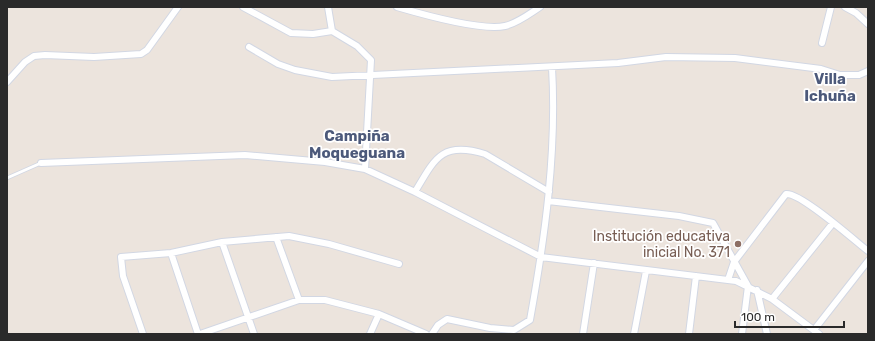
<svg xmlns="http://www.w3.org/2000/svg" width="875" height="341" font-family="Rubik,sans-serif">
  <style>
    .lines { fill: none; stroke-linecap: round; stroke-linejoin: round }
    .lane-casing { stroke: #d2d7e3; stroke-width: 4.5 }
    .street-casing { stroke: #d2d7e3; stroke-width: 8 }
    .lane { stroke: #fff; stroke-width: 3 }
    .street { stroke: #fff; stroke-width: 6 }
    .education-dot { fill: #8d6e63; stroke: #fff; stroke-width: 1.5 }
    .labels { text-anchor: middle; stroke-width: 3.5; stroke-linejoin: round; paint-order: stroke }
    .education-label { font-size: 14px; fill: #785e54; stroke: #fff; text-anchor: end }
    .neighbourhood-label { font-size: 15px; font-weight: bold; fill: #4c597a; stroke: #fff }
  </style>
  <rect width="100%" height="100%" fill="#ece4dd"/>
  <g class="lines">
    <defs>
      <path id="lane" d="M7 178 41 163"/>
      <path id="street" d="M243 7 291 33 313 34 332 31 357 46 371 60 365 169
        M328 7 332 31
        M397 7C421 14 482 31 505 26 518 23 529 14 540 7
        M845 7 856 13 868 24
        M822 43 831 7
        M249 47 278 64 295 70 332 77 618 63 666 57 735 58 821 69 840 75H859L868 71
        M7 82 25 62 34 56 45 55 94 57 141 54 147 50 178 7
        M41 163 245 155 325 162 365 169 415 192 541 257 736 281 772 299 819 334
        M415 192C435 158 442 141 485 154L549 192
        M548 201 679 216 713 223 748 286 742 334
        M276 237 299 300
        M222 242 254 334
        M171 253 198 334
        M728 280 734 262 786 194C800 192 854 240 868 251
        M757 290 767 334
        M772 299 833 223
        M814 330 868 261
        M143 334 123 276 121 257 171 253 222 242 289 236 329 244 399 264
        M200 334 299 300H325L379 314 426 334
        M370 334 379 314
        M432 334 438 325 447 319 490 328 514 330 530 320C545 237 557 152 552 67
        M583 334 594 263
        M634 334 646 271
        M689 334 696 276"/>
    </defs>
    <use href="#lane" class="lane-casing"/>
    <use href="#street" class="street-casing"/>
    <use href="#lane" class="lane"/>
    <use href="#street" class="street"/>
  </g>
  <circle class="education-dot" cx="738" cy="244" r="4"/>
  <g class="labels">
    <g class="education-label">
      <text x="730" y="241">Institución educativa<tspan x="730" dy="16">inicial No. 371</tspan></text>
    </g>
    <g class="neighbourhood-label">
      <text x="830" y="84">Villa<tspan x="830" dy="17">Ichuña</tspan></text>
      <text x="357" y="141">Campiña<tspan x="357" dy="17">Moqueguana</tspan></text>
    </g>
  </g>
  <rect width="875" height="341" fill="none" stroke="#2a2a2a" stroke-width="16"/>
  <path d="M735 321v6h109v-6" fill="none" stroke="#2a2a2a" stroke-width="2"/>
  <text x="741" y="321" font-size="12" fill="#2a2a2a" stroke="#ffffff" stroke-width="3" paint-order="stroke">100 m</text>
</svg>
